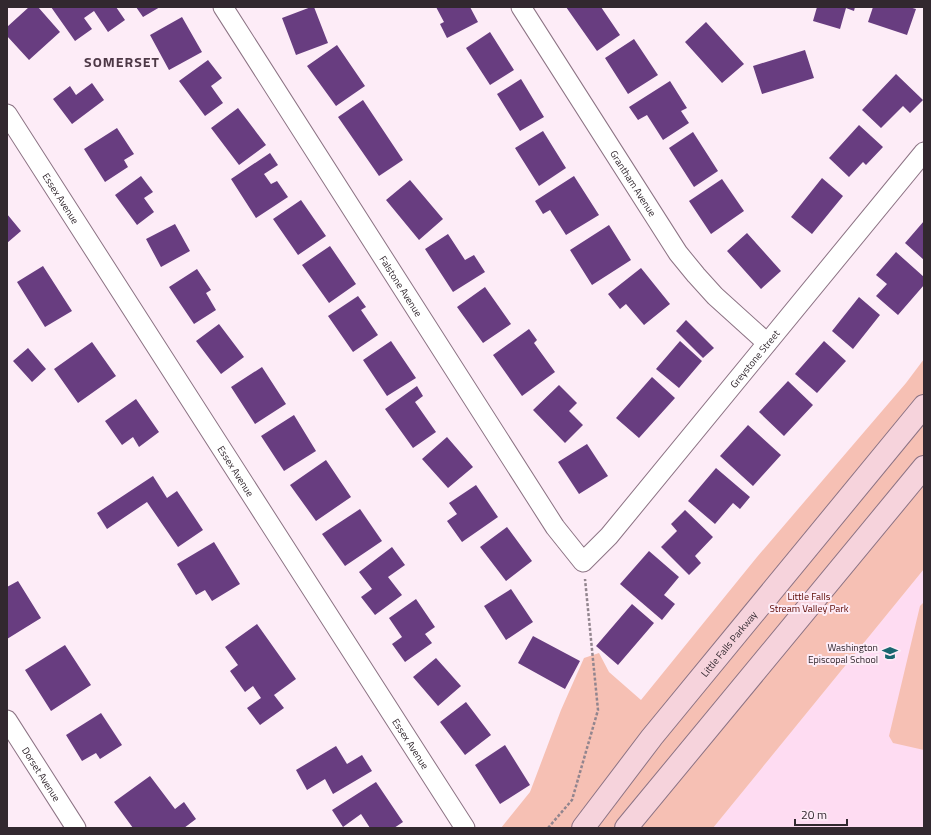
<svg xmlns="http://www.w3.org/2000/svg" width="931" height="835" font-family="'Titillium Web',sans-serif">
  <style>
    .built { fill: #fedcf2 }
    .green { fill: #f6c0b4 }
    .building { fill: #683d80 }
    .lines { fill: none; stroke-linecap: round; stroke-linejoin: round }
    .minor-casing { stroke: #8c7384; stroke-width: 21 }
    .secondary-casing { stroke: #8c7384; stroke-width: 24 }
    .path { stroke: #92858e; stroke-width: 2.5; stroke-dasharray: 3 2; stroke-linecap: butt }
    .minor { stroke: #fff; stroke-width: 19 }
    .secondary { stroke: #f6d3dc; stroke-width: 22 }
    .labels { text-anchor: middle; stroke-width: 4; stroke-linejoin: round; paint-order: stroke }
    .street-label { font-size: 10px; fill: #32282f; stroke: #fdecf7 }
    .park-label { font-size: 10px; fill: #5b0700; stroke: #fdecf7 }
    .poi-label { font-size: 10px; fill: #32282f; stroke: #fdecf7; text-anchor: end }
    .district-label { font-size: 14px; font-weight: bold; letter-spacing: 1px; fill: #4d3846; stroke: #fdecf7 }
  </style>
  <rect width="100%" height="100%" fill="#fdecf7"/>
  <path class="built" d="M924 569V828H713L787 737Z"/>
  <path class="green" d="M924 359V569L713 828H501L530 792 561 710 584 658 599 653 609 672 641 700 757 557 906 383Z
    M924 602V750L893 743 889 736 920 606Z"/>
  <path class="building" d="M29 7H38L60 32 29 60 7 36V27Z
    M51 7H116L125 20 108 32 94 11 84 18 92 29 75 41Z
    M136 7H160L143 17Z
    M311 7H314L328 43 296 55 282 18Z
    M436 7H470L478 22 447 38 440 24 444 22Z
    M566 7H601L620 35 597 51Z
    M817 7H855L854 11 846 8 840 29 813 21Z
    M873 7H909L916 9 907 35 868 22Z
    M182 17 202 52 169 70 150 35Z
    M706 22 744 64 722 83 685 42Z
    M490 32 514 70 490 85 466 48Z
    M634 39 658 75 628 94 605 58Z
    M337 45 365 86 336 106 307 66Z
    M805 50 814 78 762 94 753 66Z
    M208 60 222 78 211 86 223 103 205 116 179 81Z
    M896 74 923 100 910 113 903 106 881 128 862 110Z
    M521 79 544 117 520 131 497 94Z
    M670 81 687 108 681 111 689 123 663 140 647 115 638 120 629 107Z
    M92 83 104 100 72 124 53 99 70 86 76 95Z
    M363 100 403 160 379 176 338 117Z
    M238 108 266 145 239 165 211 128Z
    M859 125 883 147 866 165 863 162 849 177 829 158Z
    M117 128 134 154 124 160 128 167 105 182 84 149Z
    M543 131 566 168 539 186 515 148Z
    M693 132 718 171 694 187 669 148Z
    M270 153 278 165 264 174 271 184 277 181 288 197 256 218 231 179Z
    M141 176 153 192 144 198 154 212 137 225 115 195Z
    M574 176 599 215 566 235 550 210 543 214 535 201Z
    M822 178 843 196 812 234 791 217Z
    M722 179 744 211 711 234 689 201Z
    M410 180 443 219 419 240 386 200Z
    M301 200 326 236 298 255 273 219Z
    M7 214 21 231 7 243Z
    M924 221V260L905 243Z
    M175 224 190 251 161 267 146 239Z
    M609 225 631 260 592 285 570 250Z
    M747 233 781 271 761 289 727 251Z
    M448 234 465 260 474 255 485 272 453 292 425 249Z
    M330 246 356 284 329 303 302 265Z
    M896 252 924 277V285L898 315 876 296 887 284 876 275Z
    M43 266 72 311 45 327 17 282Z
    M641 268 670 304 644 325 626 304 620 309 608 294Z
    M197 269 211 290 206 293 216 310 194 324 169 287Z
    M485 287 511 324 483 343 457 307Z
    M358 296 366 307 361 310 378 335 353 352 328 316Z
    M859 297 880 315 853 349 832 331Z
    M686 320 714 348 703 358 676 331Z
    M219 324 244 357 221 374 196 341Z
    M529 329 537 340 534 343 555 372 522 396 493 355Z
    M391 341 416 378 387 396 363 360Z
    M680 341 702 361 679 388 656 369Z
    M824 341 846 361 817 393 795 374Z
    M92 342 116 376 78 403 54 369Z
    M28 348 46 369 32 382 13 361Z
    M262 367 286 404 255 424 231 387Z
    M652 377 675 398 639 438 616 418Z
    M788 381 813 405 784 436 759 412Z
    M559 385 577 403 569 411 583 425 565 443 533 410Z
    M417 386 423 396 415 402 436 432 413 448 385 409Z
    M136 399 159 432 139 447 133 437 122 445 105 421Z
    M294 415 316 451 284 471 261 436Z
    M748 425 781 455 753 486 720 456Z
    M447 437 473 467 448 488 422 459Z
    M587 444 608 476 579 494 558 462Z
    M326 460 351 497 316 521 290 485Z
    M716 468 750 497 740 509 733 503 715 524 688 501Z
    M153 476 167 498 177 491 203 530 178 547 147 502 107 529 97 513Z
    M476 485 498 517 462 542 447 521 457 514 449 503Z
    M360 509 382 541 345 566 322 534Z
    M685 510 713 537 695 556 701 563 689 575 661 547 677 531 671 524Z
    M507 527 532 561 506 581 480 547Z
    M214 542 240 584 212 601 205 590 196 595 177 564Z
    M392 547 405 565 388 577 402 595 375 615 361 597 372 589 359 572Z
    M649 551 679 577 664 595 675 604 662 620 620 584Z
    M18 581 41 618 7 639V587Z
    M511 589 533 622 506 640 484 606Z
    M416 599 435 627 425 634 432 643 405 662 392 644 402 637 389 618Z
    M632 604 654 623 618 665 596 646Z
    M257 624 296 679 274 695 284 708 260 725 247 708 261 698 253 686 245 692 230 671 238 665 225 647Z
    M533 636 580 661 565 689 518 663Z
    M65 645 91 685 51 711 25 670Z
    M436 658 461 686 438 706 413 677Z
    M466 702 491 735 465 755 440 722Z
    M101 713 122 745 100 759 96 753 82 761 66 735Z
    M505 745 530 785 500 804 475 765Z
    M336 746 347 764 362 755 372 771 333 794 325 779 307 790 296 770Z
    M150 776 175 809 184 802 196 819 184 828H133L114 802Z
    M376 782 403 822 394 828H370L361 814 343 827 332 810Z"/>
  <g class="lines">
    <defs>
      <g id="minor">
        <path id="s1" d="M223 7 555 527 583 562 609 536 924 152"/>
        <path id="s2" d="M521 7 678 253 696 275 715 296 767 343"/>
        <path id="s3" d="M7 114 465 828"/>
        <path id="s4" d="M7 720 76 828"/>
      </g>
      <g id="secondary">
        <path id="s5" d="M583 828 652 737 924 406"/>
        <path d="M626 828 924 467"/>
      </g>
    </defs>
    <use href="#minor" class="minor-casing"/>
    <use href="#secondary" class="secondary-casing"/>
    <path class="path" d="M548 828 572 800 598 710 585 579"/>
    <use href="#minor" class="minor"/>
    <use href="#secondary" class="secondary"/>
  </g>
  <defs>
    <symbol id="school-bare" viewBox="-9 -9 18 18"><path d="M0-5L7-2L0 1L-7-2ZM-4 1L0 2.5L4 1V4Q0 6-4 4Z" fill="#19666f" stroke="#fdecf7" stroke-width="2.5" paint-order="stroke"/></symbol>
  </defs>
  <g fill-rule="evenodd">
    <use href="#school-bare" x="879" y="642" width="22" height="22"/>
  </g>
  <g class="labels">
    <g class="street-label">
      <text dy="4" stroke="none"><textPath href="#s2" startOffset="209">Grantham Avenue</textPath></text>
      <text dy="4" stroke="none"><textPath href="#s3" startOffset="100">Essex Avenue</textPath></text>
      <text dy="4" stroke="none"><textPath href="#s1" startOffset="331">Falstone Avenue</textPath></text>
      <text dy="4" stroke="none"><textPath href="#s1" startOffset="928">Greystone Street</textPath></text>
      <text dy="4" stroke="none"><textPath href="#s3" startOffset="424">Essex Avenue</textPath></text>
      <text dy="4" stroke="none"><textPath href="#s5" startOffset="235">Little Falls Parkway</textPath></text>
      <text dy="4" stroke="none"><textPath href="#s3" startOffset="748">Essex Avenue</textPath></text>
      <text dy="4" stroke="none"><textPath href="#s4" startOffset="64">Dorset Avenue</textPath></text>
    </g>
    <g class="park-label">
      <text x="809" y="600">Little Falls<tspan x="809" dy="12">Stream Valley Park</tspan></text>
    </g>
    <g class="poi-label">
      <text x="878" y="651">Washington<tspan x="878" dy="12">Episcopal School</tspan></text>
    </g>
    <g class="district-label">
      <text x="122" y="67">SOMERSET</text>
    </g>
  </g>
  <rect width="931" height="835" fill="none" stroke="#32282f" stroke-width="16"/>
  <path d="M795 819v6h52v-6" fill="none" stroke="#32282f" stroke-width="2"/>
  <text x="801" y="819" font-size="12" fill="#32282f" stroke="#fdecf7" stroke-width="3" paint-order="stroke">20 m</text>
</svg>
